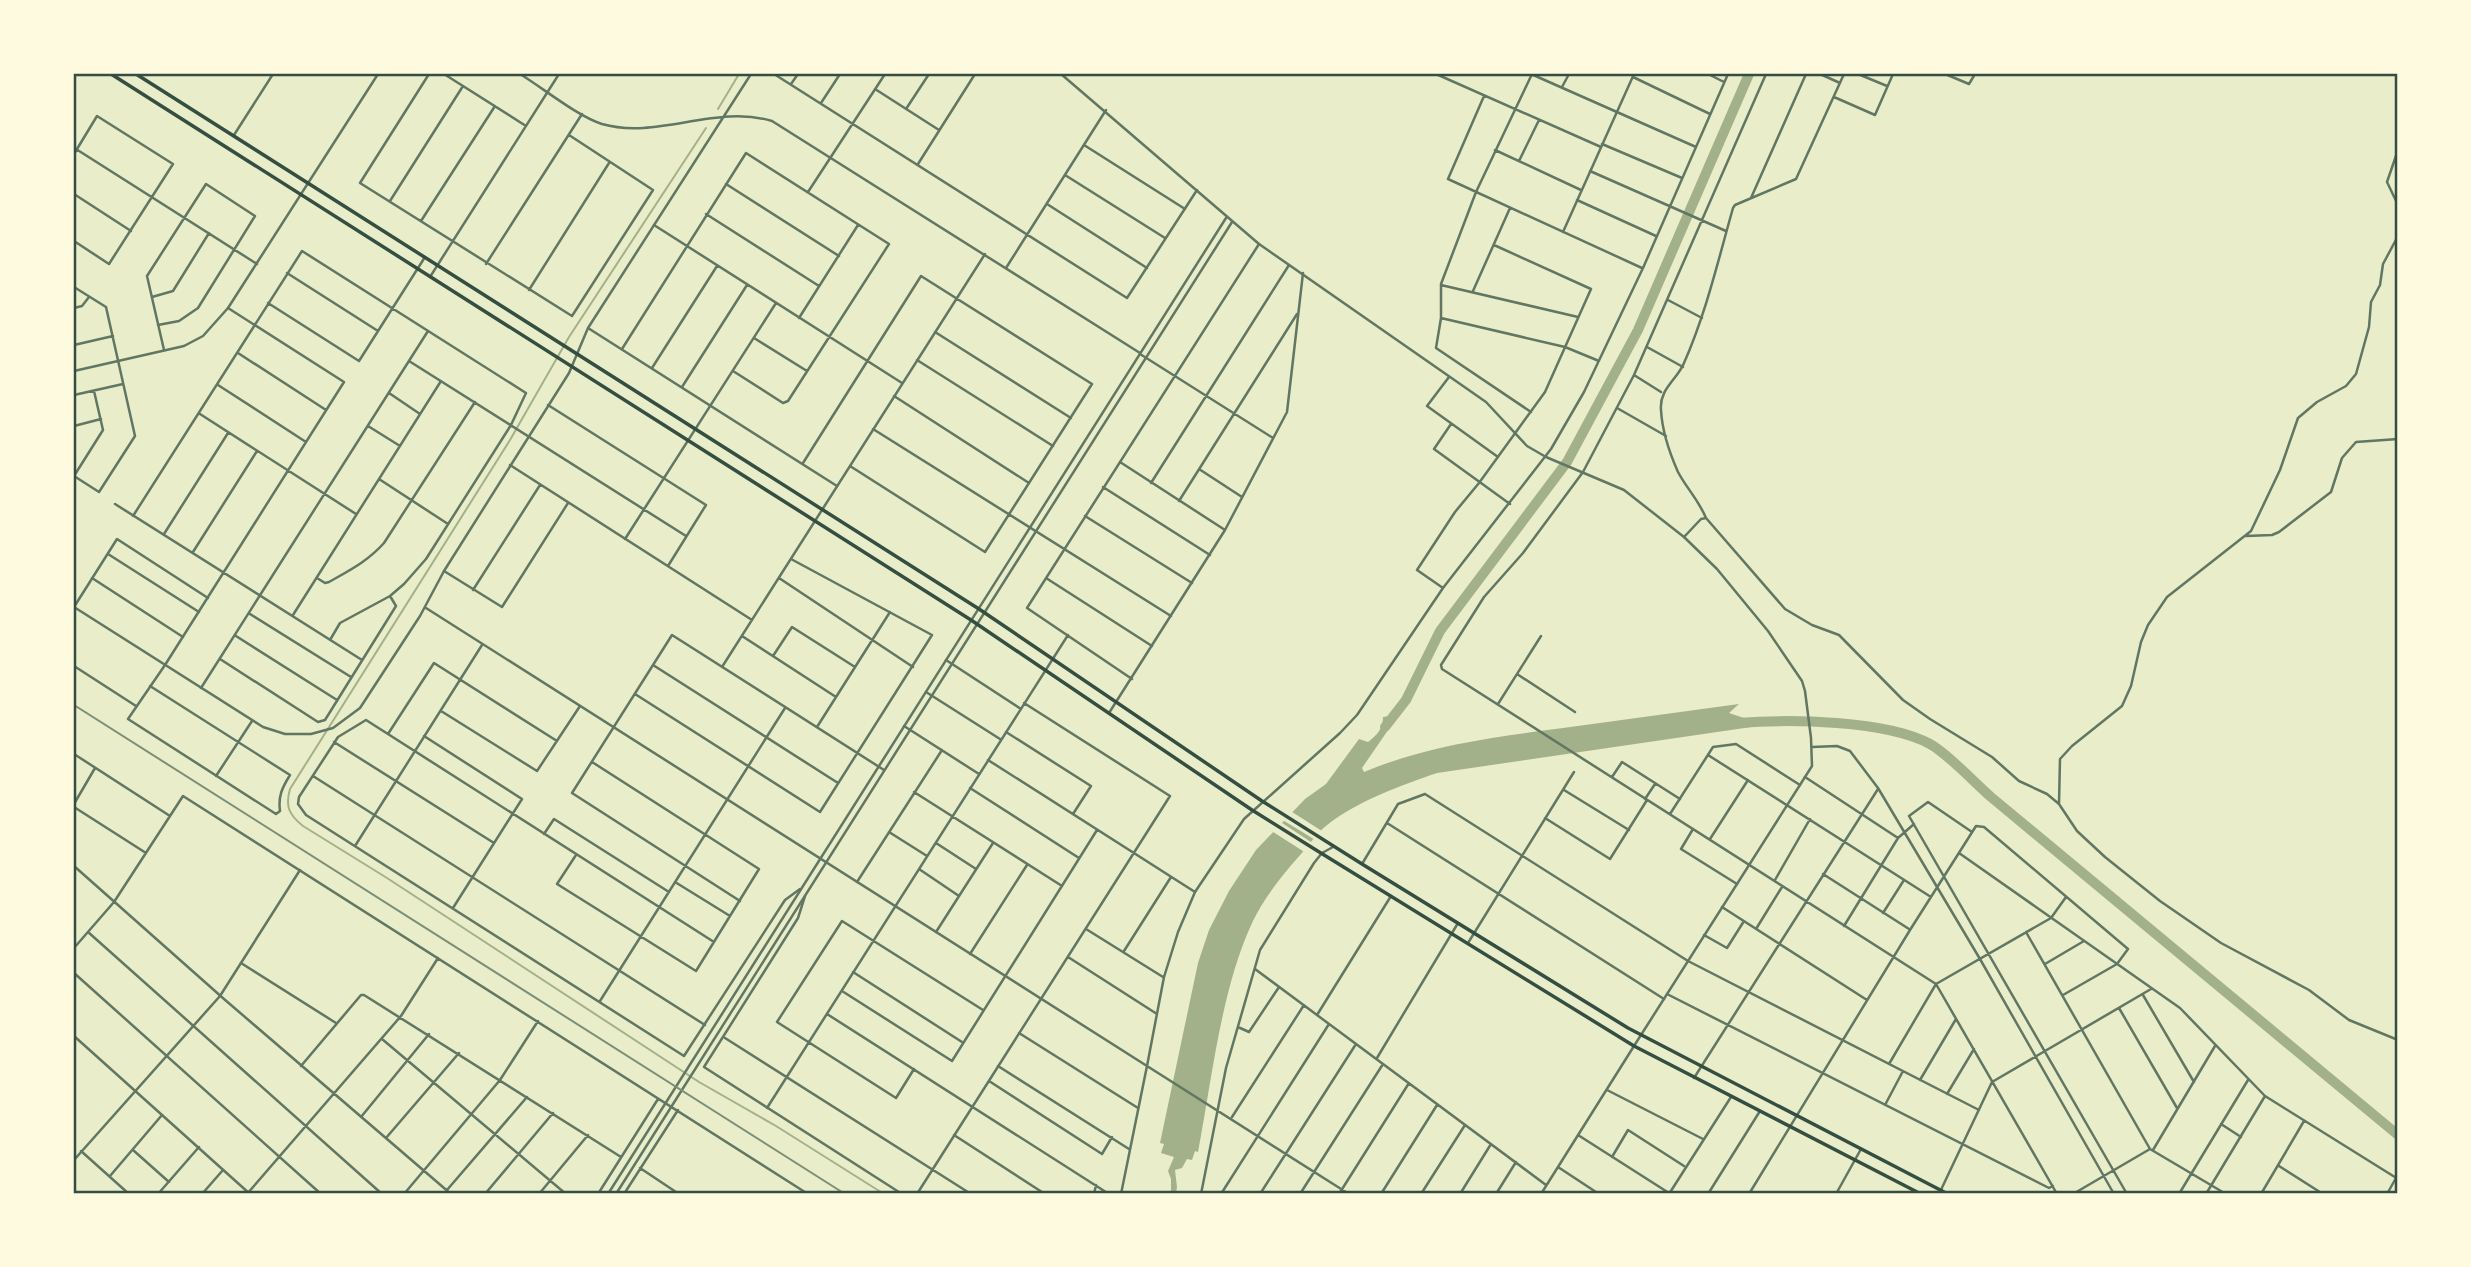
<svg xmlns="http://www.w3.org/2000/svg" width="2471" height="1267" font-family="'Asap Condensed',sans-serif">
  <style>
    .water { fill: #a3b18a }
    .pier { fill: #e9edc9 }
    .lines { fill: none; stroke-linecap: round; stroke-linejoin: round }
    .stream { stroke: #a3b18a; stroke-width: 2 }
    .river { stroke: #a3b18a; stroke-width: 10 }
    .minor { stroke: #617663; stroke-width: 2.5 }
    .tertiary { stroke: #617663; stroke-width: 2.5 }
    .secondary { stroke: #344e41; stroke-width: 3.5 }
    .rail { stroke: #7c8e77; stroke-width: 2 }
    .neatline { fill: none; stroke: #344e41; stroke-width: 2.5 }
  </style>
  <rect width="100%" height="100%" fill="#e9edc9"/>
  <path class="water" d="M1739 704 1729 713 1765 725 1437 773C1402 785 1355 802 1326 826 1317 833 1309 845 1301 854 1283 874 1264 898 1252 923 1221 990 1212 1079 1198 1152L1195 1151 1192 1160 1187 1159 1182 1168 1175 1170 1177 1187 1176 1193H1171V1179L1168 1171 1174 1157 1161 1153 1164 1144 1160 1143 1198 963 1209 930 1229 891 1256 850 1305 799 1326 784 1359 739 1368 742C1377 735 1383 729 1383 717L1390 716 1395 720 1362 768 1364 772C1428 745 1496 737 1563 728 1622 720 1680 712 1739 704Z"/>
  <path class="pier" d="M1289 810 1325 833 1317 841 1281 819Z
    M1279 821 1314 844 1306 853 1270 830Z"/>
  <g class="lines">
    <path class="stream" d="M718 109 739 74
      M706 128 569 337 510 440 290 789C285 806 289 815 303 826L387 878 699 1082 776 1126 884 1194"/>
    <path class="river" d="M1738 723C1789 719 1886 720 1930 744 1947 753 1975 783 1991 797L2398 1135
      M1385 727 1406 700 1440 631 1567 462 1638 330 1749 74"/>
    <path class="minor" d="M429 74 360 183 572 316 653 190 569 135
      M444 74 526 126
      M774 74 1127 298 1197 190
      M1436 74 1601 147
      M1531 74 1696 147
      M1708 74 1724 82
      M1766 74 1634 375 1583 472 1523 553 1484 597 1441 665 1442 669 1936 984 2057 1194
      M1820 74 1840 83
      M1844 74 1796 179 1735 205 1733 208C1718 261 1706 313 1684 363 1677 380 1659 389 1661 410 1662 429 1670 454 1678 472 1687 489 1698 499 1706 518L1785 609 1812 625 1839 635 1903 700 1930 719 1992 757 2019 781 2047 794 2059 804 2077 831 2105 857 2160 901 2221 943 2309 990 2349 1020 2398 1040
      M1858 74 1887 86
      M1945 74 1969 84 1975 74
      M1633 77 1710 114
      M791 84 798 74
      M1562 87 1569 74
      M875 89 939 130
      M1484 96 1448 179 1642 268
      M1834 97 1875 115 1893 74
      M821 103 840 74
      M906 109 929 74
      M1602 144 1682 178
      M1084 145 1185 209
      M76 149 257 264
      M1495 150 1581 190
      M2398 150 2387 182 2398 205
      M74 154 97 116 173 164 109 264 74 241
      M1519 161 1539 120
      M918 164 975 74
      M1590 171 1726 231
      M1065 175 1165 238
      M726 184 839 256
      M808 192 885 74
      M74 194 131 231
      M1751 198 1806 74
      M1577 200 1656 236
      M390 201 463 86
      M1047 204 1147 268
      M706 214 819 286
      M421 221 495 106
      M654 225 902 383
      M1563 232 1634 74
      M486 264 582 114
      M1006 268 1106 110
      M287 273 378 331
      M430 277 559 74
      M1441 285 1578 317
      M74 287 106 307 135 436 99 492 74 476 103 430 94 391
      M529 290 609 163
      M1473 291 1510 208
      M152 297 173 291 209 233
      M1668 300 1702 318
      M268 303 359 361 425 257
      M74 308 82 306 89 297
      M799 318 858 225
      M1441 318 1565 347 1599 361
      M158 325 179 321 198 308 255 216 206 184 147 276 164 350
      M935 332 1071 418
      M754 338 807 371
      M74 345 113 336
      M1647 347 1683 367
      M622 349 746 153 889 244 788 401 783 403 733 371
      M238 353 326 410
      M1140 354 1273 438
      M917 360 1053 446
      M409 361 686 536
      M652 368 717 266
      M1634 375 1661 392
      M1449 377 1427 406 1498 457
      M218 385 306 442
      M682 387 747 285
      M389 393 420 414
      M74 395 123 384
      M894 396 1029 483
      M548 405 706 505 668 566
      M1617 408 1666 436
      M1531 412 1436 348 1441 318V284L1476 192 1532 74
      M200 414 356 514
      M1451 424 1434 449 1510 504
      M74 426 101 419
      M368 426 400 446
      M873 429 1171 616
      M1120 462 1225 530
      M803 463 921 276 1092 384 985 552 850 466
      M510 465 752 620
      M1199 469 1242 497
      M379 479 448 524
      M1151 483 1289 265
      M1103 487 1210 555
      M1179 501 1297 314
      M115 504 362 660
      M133 516 302 251 526 393 511 425 426 559 404 584 390 596 340 623 330 640
      M1085 516 1192 583
      M74 532V535
      M164 534 228 433
      M2246 536 2272 535 2279 532 2331 492 2342 458 2356 442 2398 439
      M1684 537 1701 519 1706 518
      M625 539 776 303
      M193 552 257 451
      M108 554 199 612
      M444 571 502 607 568 503
      M92 578 183 637
      M317 578 325 583 329 582C350 570 368 561 384 543L475 402
      M779 578 913 667
      M1046 578 1152 646
      M1443 588 1417 570 1455 512 1479 483 1545 392 1591 289 1494 245
      M473 590 540 485
      M74 607 117 539 208 598
      M250 614 351 677
      M293 615 441 381
      M236 636 337 700
      M742 636 836 697
      M773 656 792 627 855 667
      M220 659 318 722 325 720 396 606 390 596
      M946 660 1021 709
      M653 665 838 783
      M74 666 136 706
      M722 667 985 254
      M1517 674 1575 712
      M1132 679 1027 608 1259 244
      M150 686 290 775C282 788 278 796 280 811L276 814 128 719 165 665 344 382 228 308
      M201 688 428 331
      M926 692 1000 739
      M635 694 820 812 932 635 791 559
      M1498 704 1541 636
      M441 711 537 771 580 706
      M1109 713 1225 530 1287 412 1303 273
      M904 726 979 774
      M817 727 890 612
      M1006 732 1091 786 1073 814
      M388 734 434 663 557 741
      M424 736 522 799 453 908
      M334 742 494 843
      M1812 747 1837 746 1850 751 1878 788 1980 959 2114 1194
      M74 754 170 816
      M1708 755 1931 897
      M988 760 1195 892
      M216 776 252 721
      M313 776 705 1025
      M1612 777 1622 762 1680 799
      M1805 777 1898 838
      M970 788 1079 858
      M1564 790 1629 830
      M914 792 1062 886
      M1645 799 1655 784
      M74 804 95 768
      M2059 804 2060 759 2072 746 2122 706 2131 686 2141 642 2148 625 2167 597 2251 531 2280 470 2298 418 2317 402 2346 386 2356 374 2369 327 2371 302 2380 285 2383 264 2398 236
      M74 807 146 853
      M1670 814 1713 747 1736 744 1800 785
      M1545 818 1610 859 1647 800
      M1387 823 1664 999
      M1693 829 1681 849 1737 884
      M889 832 927 856
      M1972 832 1928 802 1909 816 2127 1194
      M544 834 554 819 669 892
      M1710 839 1748 780
      M936 843 976 869
      M355 846 482 645
      M1959 853 2180 1008 2265 1096 2398 1179
      M576 855 557 884 696 971 759 869 592 762
      M1362 864 1398 804 1425 794 1688 961 1979 1110
      M74 866 224 999 451 1194
      M919 869 959 896
      M1823 874 1909 929
      M1775 880 1810 819
      M675 882 730 916
      M857 882 942 750
      M805 896 798 918 704 1067 902 1194
      M740 901 572 793 672 635 884 770
      M1722 907 1867 1000
      M1883 913 1904 880
      M1844 926 1898 838 1914 824
      M1086 929 1163 977
      M1756 929 1782 887
      M88 932 382 1194
      M936 932 993 843
      M2026 932 2150 1149 2226 1194
      M1704 935 1727 948 1744 921
      M714 942 366 720 338 737 299 797 298 804 306 815 684 1056 785 900 800 889
      M1468 943 1574 772
      M74 948 114 902 183 796 808 1194
      M1124 951 1171 877
      M970 954 1027 865
      M1068 957 1157 1014
      M241 963 336 1023
      M2045 964 2084 941
      M1255 969 1546 1185
      M853 972 962 1042
      M74 973 321 1194
      M842 991 952 1061 1097 830
      M1667 994 2049 1188 2053 1186
      M2143 995 2194 1082
      M600 1001 785 708
      M2119 1008 2177 1108
      M827 1014 1109 1194
      M1317 1015 1391 896
      M1238 1027 1249 1032 1279 987
      M1019 1033 1138 1108
      M725 1038 971 1194
      M382 1039 566 1194
      M1377 1058 1458 923
      M1889 1064 1936 984 2051 918 2066 897
      M301 1066 361 995H364L621 1157
      M998 1066 1129 1149
      M914 1069 896 1098 777 1022 842 921 983 1010
      M1694 1078 1878 789
      M1920 1080 1956 1019
      M989 1081 1102 1154 1112 1137
      M1607 1090 1703 1139
      M1947 1094 1974 1049
      M1885 1105 1903 1071
      M767 1108 1068 635
      M361 1117 429 1034
      M1232 1117 1304 1005
      M2221 1124 2241 1137
      M954 1135 1045 1194
      M1578 1135 1669 1193V1194L1731 1097
      M386 1138 459 1053
      M133 1150 169 1182
      M2153 1150 2215 1046
      M81 1151 129 1194
      M1612 1157 1628 1130 1684 1166
      M2279 1166 2323 1194
      M1558 1167 1599 1194
      M640 1168 679 1194
      M110 1176 162 1115
      M447 1190 527 1097
      M158 1194 199 1147
      M202 1194 223 1170
      M247 1194 401 1016 438 958
      M404 1194 500 1080 538 1021
      M485 1194 553 1113
      M539 1194 588 1135
      M598 1194 658 1099
      M624 1194 678 1110
      M917 1194 1170 796 1024 703
      M1094 1194 1096 1185
      M1201 1194 1226 1068 1260 950 1314 863 1322 853 1333 847
      M1221 1194 1329 1024
      M1260 1194 1356 1044
      M1300 1194 1383 1064
      M1339 1194 1409 1083
      M1349 1194 1147 1066 1164 977 1178 932 1195 892 1244 819 1340 733 1357 715 1443 588 1551 449 1584 392 1643 268 1728 74
      M1381 1194 1437 1105
      M1421 1194 1465 1125
      M1460 1194 1491 1144
      M1496 1194 1516 1162
      M1541 1194 1634 1046
      M1708 1194 1760 1111
      M1749 1194 1910 930 1976 826 1984 827 2128 949 2117 964 2063 995
      M1836 1194 1861 1149
      M1939 1194 1992 1082 2151 989
      M2073 1194 2150 1149
      M2179 1194 2248 1080
      M2206 1194 2265 1096
      M2261 1194 2304 1121
      M2387 1194 2396 1178"/>
    <path class="tertiary" d="M520 74C543 88 577 116 602 124 657 140 716 104 772 121L1140 353
      M1061 74 1259 244 1486 402 1527 446 1546 457 1624 490 1684 537 1717 569 1768 631 1802 681 1805 691 1811 738 1812 766 1634 1046
      M234 135 273 74
      M588 328 837 486
      M74 371 184 346 203 336 228 308 378 74
      M74 607 263 727 285 734H311L333 728 360 708 420 616 444 571 569 373 588 328 751 74
      M426 608 1147 1066 1121 1194
      M74 1036 250 1194
      M74 1160 220 996 300 870
      M608 1194 1226 218
      M616 1194 1232 222"/>
    <path class="secondary" d="M111 74 971 620 1252 810 1316 850 1634 1046 1921 1194
      M136 74 979 609 1262 801 1362 864 1628 1028 1948 1194"/>
    <path class="rail" d="M74 705 845 1194"/>
  </g>
  <rect width="2471" height="1267" fill="none" stroke="#fefae0" stroke-width="150"/>
  <rect x="75" y="75" width="2321" height="1117" class="neatline"/>
</svg>
